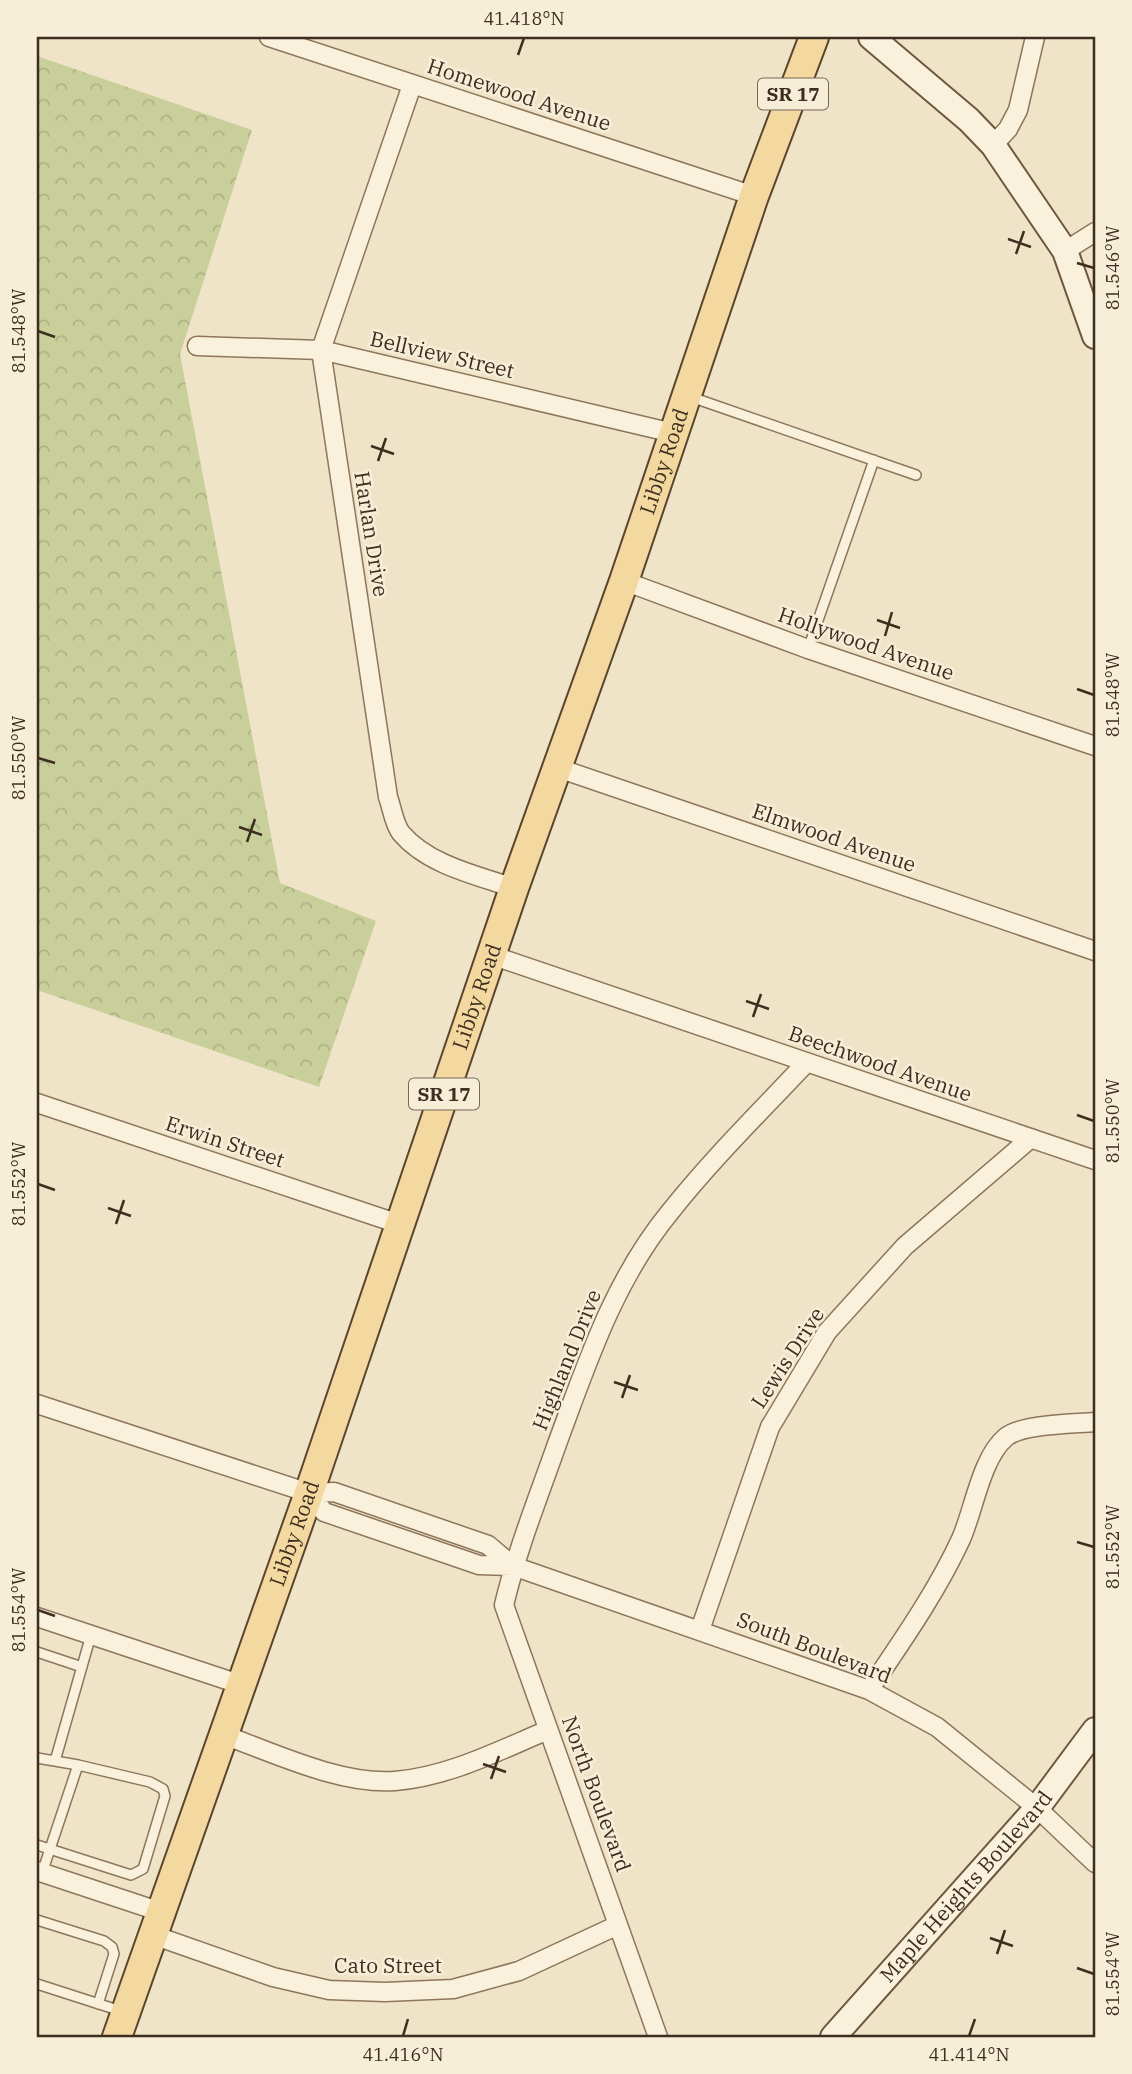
<svg xmlns="http://www.w3.org/2000/svg" width="1132" height="2074" font-family="'IBM Plex Serif',serif">
  <style>
    .forest { fill: url(#forest-crowns) }
    .lines { fill: none; stroke-linecap: round; stroke-linejoin: round }
    .lane-casing { stroke: #8d765c; stroke-width: 12 }
    .street-casing { stroke: #8d765c; stroke-width: 21 }
    .secondary-casing { stroke: #6f573f; stroke-width: 28 }
    .primary-casing { stroke: #5b4430; stroke-width: 32 }
    .lane { stroke: #faf1dc; stroke-width: 9 }
    .street { stroke: #faf1dc; stroke-width: 18 }
    .secondary { stroke: #faf1dc; stroke-width: 24 }
    .primary { stroke: #f3d9a0; stroke-width: 28 }
    .ticks { fill: none; stroke: #3d2e20; stroke-width: 2.5 }
    .labels { text-anchor: middle; stroke-width: 5; stroke-linejoin: round; paint-order: stroke }
    .shield { fill: #f7eed8; stroke: #756857; stroke-width: 2 }
    .shield-label { font-size: 19px; font-weight: bold; fill: #3d2e20 }
    .street-label { font-size: 21px; fill: #3d2e20; stroke: #f7eed8 }
    .neatline { fill: none; stroke: #3d2e20; stroke-width: 2.5 }
    .ticks-label { font-size: 18px; text-anchor: middle; fill: #3d2e20 }
  </style>
  <defs>
    <pattern id="forest-crowns" width="20" height="18" patternUnits="userSpaceOnUse" patternTransform="scale(1.75)"><rect width="20" height="18" fill="#c9cf9b"/><path d="M2 6a3 3 0 1 1 6 0M12 15a3 3 0 1 1 6 0" fill="none" stroke="#aeb285"/></pattern>
  </defs>
  <rect width="100%" height="100%" fill="#f0e4c8"/>
  <path class="forest" d="M37 56 252 130 180 354 280 883 376 921 319 1087 37 990Z"/>
  <g class="lines">
    <defs>
      <path id="lane" d="M691 397 916 475
        M808 649 874 460
        M37 1652 82 1667
        M37 1758 55 1761
        M37 1845 131 1875 143 1869 165 1796 163 1789 150 1782 78 1765
        M42 1873 78 1765 55 1761 91 1635
        M37 1920 104 1941 112 1947 114 1954 98 2004
        M37 1984 124 2012"/>
      <path id="street" d="M269 37 754 196
        M412 85 321 350 388 797C392 808 394 824 401 833 428 865 476 875 514 888
        M993 145 1008 129 1018 110 1035 37
        M1065 251 1095 232
        M197 346 321 350 673 433
        M624 581 808 649 1095 746
        M558 768 1095 951
        M491 955 1095 1160
        M37 1103 399 1224
        M37 1404 309 1493 334 1492 488 1545 513 1566
        M309 1493 324 1512 479 1565 513 1566 869 1690 937 1727 1037 1808 1095 1863
        M37 1617 242 1685
        M700 1630 770 1427 827 1332 905 1246 1031 1138
        M869 1690C902 1641 936 1593 961 1539 974 1510 981 1458 1006 1437 1022 1424 1074 1424 1095 1422
        M224 1735C274 1753 341 1785 395 1781 448 1777 500 1750 548 1730
        M37 1871 161 1912
        M153 1935 273 1977 329 1990 385 1992 453 1989 519 1971 618 1925
        M658 2037 504 1605C517 1550 538 1498 557 1444 587 1363 614 1280 670 1212 712 1159 760 1112 806 1063"/>
      <g id="secondary">
        <path d="M871 37 969 120 993 145 1065 251 1095 336"/>
        <path id="s1" d="M833 2037 1037 1808 1095 1730"/>
      </g>
      <g id="primary">
        <path id="s2" d="M117 2037 309 1493 514 888 624 581 754 196 814 37"/>
      </g>
    </defs>
    <use href="#lane" class="lane-casing"/>
    <use href="#street" class="street-casing"/>
    <use href="#secondary" class="secondary-casing"/>
    <use href="#primary" class="primary-casing"/>
    <use href="#lane" class="lane"/>
    <use href="#street" class="street"/>
    <use href="#secondary" class="secondary"/>
    <use href="#primary" class="primary"/>
  </g>
  <path class="ticks" d="M518 55 524 38M1008 239 1031 247M1016 254 1024 231M1077 263 1094 268M38 331 55 337M371 446 394 454M378 461 386 438M877 620 900 628M885 636 892 612M1077 689 1094 695M38 758 55 763M239 827 262 835M247 842 255 819M746 1001 769 1009M753 1017 761 994M1077 1115 1094 1121M38 1184 55 1190M108 1208 131 1216M116 1224 124 1200M614 1382 638 1390M622 1398 630 1375M1077 1542 1094 1547M38 1610 55 1616M483 1764 506 1772M491 1779 499 1756M990 1938 1013 1946M997 1954 1005 1930M1077 1968 1094 1974M403 2036 408 2019M969 2036 975 2019"/>
  <g class="labels">
    <g class="shield">
      <rect x="758" y="78.5" width="70" height="31" rx="5"/>
      <rect x="409" y="1078.5" width="70" height="31" rx="5"/>
    </g>
    <g class="shield-label">
      <text x="793" y="101">SR 17</text>
      <text x="444" y="1101">SR 17</text>
    </g>
    <g class="street-label">
      <text transform="translate(519 95) rotate(18)" y="7">Homewood Avenue</text>
      <text transform="translate(442 355) rotate(13)" y="7">Bellview Street</text>
      <text dy="7" stroke="none"><textPath href="#s2" startOffset="1668">Libby Road</textPath></text>
      <text transform="translate(371 534) rotate(81)" y="7">Harlan Drive</text>
      <text transform="translate(866 644) rotate(19)" y="7">Hollywood Avenue</text>
      <text transform="translate(834 838) rotate(19)" y="7">Elmwood Avenue</text>
      <text dy="7" stroke="none"><textPath href="#s2" startOffset="1101">Libby Road</textPath></text>
      <text transform="translate(880 1064) rotate(19)" y="7">Beechwood Avenue</text>
      <text transform="translate(225 1142) rotate(18)" y="7">Erwin Street</text>
      <text transform="translate(788 1358) rotate(-57)" y="7">Lewis Drive</text>
      <text transform="translate(567 1360) rotate(-68)" y="7">Highland Drive</text>
      <text dy="7" stroke="none"><textPath href="#s2" startOffset="534">Libby Road</textPath></text>
      <text transform="translate(814 1648) rotate(21)" y="7">South Boulevard</text>
      <text transform="translate(596 1794) rotate(70)" y="7">North Boulevard</text>
      <text dy="7" stroke="none"><textPath href="#s1" startOffset="201">Maple Heights Boulevard</textPath></text>
      <text x="388" y="1973">Cato Street</text>
    </g>
  </g>
  <rect width="1132" height="2074" fill="none" stroke="#f7eed8" stroke-width="77"/>
  <rect x="38" y="38" width="1056" height="1998" class="neatline"/>
  <g class="ticks-label">
    <text x="524" y="25">41.418°N</text>
    <text transform="translate(1113 268) rotate(-90)" y="6">81.546°W</text>
    <text transform="translate(19 331) rotate(-90)" y="6">81.548°W</text>
    <text transform="translate(1113 695) rotate(-90)" y="6">81.548°W</text>
    <text transform="translate(19 758) rotate(-90)" y="6">81.550°W</text>
    <text transform="translate(1113 1121) rotate(-90)" y="6">81.550°W</text>
    <text transform="translate(19 1184) rotate(-90)" y="6">81.552°W</text>
    <text transform="translate(1113 1547) rotate(-90)" y="6">81.552°W</text>
    <text transform="translate(19 1610) rotate(-90)" y="6">81.554°W</text>
    <text transform="translate(1113 1974) rotate(-90)" y="6">81.554°W</text>
    <text x="403" y="2061">41.416°N</text>
    <text x="969" y="2061">41.414°N</text>
  </g>
</svg>
